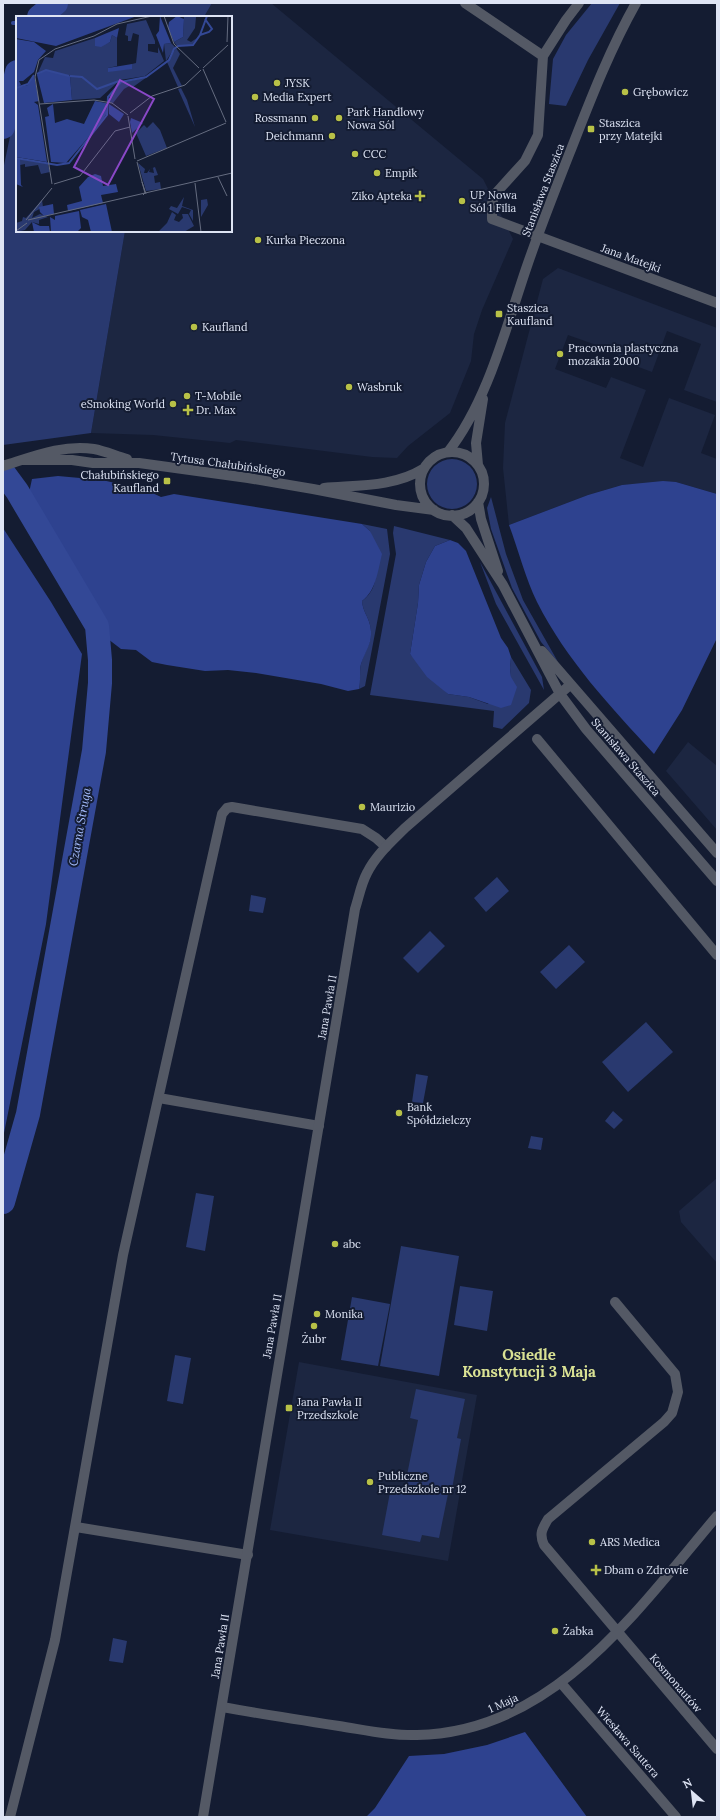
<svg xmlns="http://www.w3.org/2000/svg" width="720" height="1820" font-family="Lora,serif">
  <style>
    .built { fill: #1c2641 }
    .green { fill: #29396f }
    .forest { fill: #2e428f }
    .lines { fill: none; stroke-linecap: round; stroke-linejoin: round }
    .stream { stroke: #334896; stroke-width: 4 }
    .river { stroke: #334896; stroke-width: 24 }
    .minor { stroke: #545965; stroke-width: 10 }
    .tertiary { stroke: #545965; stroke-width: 10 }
    .poi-dot { fill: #b8c147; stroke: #141c32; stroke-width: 1.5 }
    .labels { text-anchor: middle; stroke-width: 4; stroke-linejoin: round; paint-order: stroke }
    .poi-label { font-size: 11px; fill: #dee4f4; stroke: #141c32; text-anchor: start }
    .street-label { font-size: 11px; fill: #dee4f4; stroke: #141c32 }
    .water-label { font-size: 12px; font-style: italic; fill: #a6beff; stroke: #141c32 }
    .district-label { font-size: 15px; font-weight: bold; fill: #dae294; stroke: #141c32 }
    .inset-river { fill: none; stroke: #334896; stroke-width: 2 }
    .inset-road { fill: none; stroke: #656c80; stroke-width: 1 }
    .view { fill: #8a48c7; fill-opacity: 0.15; stroke: #8a48c7; stroke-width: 2 }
    .inset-edge { fill: none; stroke: #dee4f4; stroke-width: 2 }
  </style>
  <rect width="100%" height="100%" fill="#141c32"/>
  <path class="built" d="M212 3H271L483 179 513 239 482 310 474 334 471 361 450 413 408 446 397 458 372 457 236 440 230 443 153 435 91 433 125 231H231V17H204Z
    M558 268 717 328V402L684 390 701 344 667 331 652 372 617 359 619 353 568 335 555 369 606 388 611 377 646 390 620 458 643 467 669 398 715 415 701 453 717 459V494L676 482 622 485 588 495 509 525 503 468 505 423 543 279Z
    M688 742 717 766V830L666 771Z
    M717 1178V1263L681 1222 679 1211Z
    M299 1362 477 1395 448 1561 270 1530Z"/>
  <path class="green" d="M65 3H212L204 17H48Z
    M592 3H620L588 60 566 106 549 104 553 59 566 35Z
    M17 103V231H125L91 433 3 445V170Z
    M427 484a25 25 0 1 1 50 0a25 25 0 1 1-50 0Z
    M491 497 506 554 523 600 558 662 541 642 512 588 491 529 487 508Z
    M362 524 387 529 390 554 365 686 359 689C361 681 359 671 361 664 365 649 374 642 370 625 368 616 363 612 362 601 385 585 373 554 370 531Z
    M394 526 450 540 435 546 426 562 419 585 418 603 410 654 448 694 469 697 488 704 511 677 510 668 511 657 531 690 529 703 502 729 493 727 494 711 370 695 396 554 393 533Z
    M480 562 542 677 544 690 496 604Z
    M497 877 509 891 486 912 474 898Z
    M251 895 266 898 263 913 249 911Z
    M430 931 445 946 418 973 403 958Z
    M569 945 585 962 556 989 540 972Z
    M646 1022 673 1052 628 1092 602 1062Z
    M416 1074 428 1076 423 1103 412 1102Z
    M613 1111 623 1120 614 1129 605 1121Z
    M531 1136 543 1138 541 1150 528 1148Z
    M196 1193 214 1196 205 1251 186 1247Z
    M401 1246 459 1256 439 1376 380 1366Z
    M460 1286 493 1291 487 1331 454 1325Z
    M352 1297 390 1304 378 1366 341 1360Z
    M175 1355 191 1358 183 1404 167 1401Z
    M416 1389 465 1399 457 1438 461 1439 452 1489H449L439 1538 422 1535 420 1542 382 1535 391 1487 404 1490 418 1420 410 1418Z
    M113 1638 127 1641 123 1663 109 1661Z"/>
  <path class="forest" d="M58 476 102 480 146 490 161 497 174 494 362 524 370 531 382 554C378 570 376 591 362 601 363 612 368 616 370 625 374 642 366 649 361 664 359 671 361 681 359 689L348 691 321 684 256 673 228 670 205 671 167 665 152 662 136 650 121 649 108 639 100 616 51 537 29 493 32 479Z
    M663 481 676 482 717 494V638L682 710 654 754C610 706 567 661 537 602 526 580 518 549 509 525L588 495 622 485Z
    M3 528 51 602 82 654 46 924 3 1138Z
    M450 540 458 543 466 551 501 638 508 648 511 657 510 668 511 677 517 687 511 705 501 708 469 697 448 694 427 677 410 654 418 603 419 585 426 562 435 546Z
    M525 1732 587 1817H366L375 1808 409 1756 444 1754 487 1745Z"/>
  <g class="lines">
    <path class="stream" d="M13 23H17"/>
    <path class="river" d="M39 17 56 3
      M3 127 17 72
      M3 472 17 491 97 626 100 660V683L94 751 28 1114 3 1202"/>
    <path class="minor" d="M465 3 543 56
      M579 3 566 20 543 56 538 135 525 161 496 193 492 203V219L717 303
      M537 739 717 955
      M159 1098 319 1126
      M615 1302 675 1374 678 1392 672 1413 664 1422 548 1519C542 1529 539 1534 544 1545L717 1749
      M76 1527 248 1555
      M561 1683 676 1817
      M222 1707C261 1714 300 1720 339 1726 365 1730 391 1736 417 1735 553 1733 638 1609 717 1516
      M10 1817 55 1640 123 1255 222 814 227 808 232 807 362 829 376 838 386 847"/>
    <path class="tertiary" d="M448 452C488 401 506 327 527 266 540 228 555 190 570 152 590 101 609 51 636 3
      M420 484a32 32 0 1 1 64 0a32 32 0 1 1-64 0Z
      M23 460H72L93 463H139L248 478 313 489 396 505 434 510
      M478 465 476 443 483 399
      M3 466C32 457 63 444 94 449 105 451 116 456 127 459
      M324 488C357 485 394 487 423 469
      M478 502 481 519 498 571
      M452 515 466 528 503 585 560 694 586 729 717 881
      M542 651 717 853
      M203 1817 355 909C359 897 361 884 367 873 376 855 391 842 405 828L570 685"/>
  </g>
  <g class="poi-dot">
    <circle cx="277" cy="83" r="4"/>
    <circle cx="625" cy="92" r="4"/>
    <circle cx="255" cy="97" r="4"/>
    <circle cx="315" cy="118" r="4"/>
    <circle cx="339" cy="118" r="4"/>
    <rect x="587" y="125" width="8" height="8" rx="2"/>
    <circle cx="332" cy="136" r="4"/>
    <circle cx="355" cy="154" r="4"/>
    <circle cx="377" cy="173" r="4"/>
    <path d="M418 190h4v4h4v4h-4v4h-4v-4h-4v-4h4z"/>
    <circle cx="462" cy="201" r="4"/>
    <circle cx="258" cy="240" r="4"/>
    <rect x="495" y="310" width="8" height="8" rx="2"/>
    <circle cx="194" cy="327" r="4"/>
    <circle cx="560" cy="354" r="4"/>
    <circle cx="349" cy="387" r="4"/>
    <circle cx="187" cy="396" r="4"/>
    <circle cx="173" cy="404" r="4"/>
    <path d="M186 404h4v4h4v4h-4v4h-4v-4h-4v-4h4z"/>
    <rect x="163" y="477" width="8" height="8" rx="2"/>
    <circle cx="362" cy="807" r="4"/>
    <circle cx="399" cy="1113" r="4"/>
    <circle cx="335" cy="1244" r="4"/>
    <circle cx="317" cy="1314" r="4"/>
    <circle cx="314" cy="1326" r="4"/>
    <rect x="285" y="1404" width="8" height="8" rx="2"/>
    <circle cx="370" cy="1482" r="4"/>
    <circle cx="592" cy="1542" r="4"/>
    <path d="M594 1564h4v4h4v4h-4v4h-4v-4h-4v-4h4z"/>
    <circle cx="555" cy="1631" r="4"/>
  </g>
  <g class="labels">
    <g class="poi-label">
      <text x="285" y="87">JYSK</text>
      <text x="633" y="96">Grębowicz</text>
      <text x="263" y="101">Media Expert</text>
      <text x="347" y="116">Park Handlowy<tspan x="347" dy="13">Nowa Sól</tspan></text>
      <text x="307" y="122" text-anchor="end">Rossmann</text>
      <text x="599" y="127">Staszica<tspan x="599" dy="13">przy Matejki</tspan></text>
      <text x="324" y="140" text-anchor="end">Deichmann</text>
      <text x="363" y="158">CCC</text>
      <text x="385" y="177">Empik</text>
      <text x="470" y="199">UP Nowa<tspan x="470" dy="13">Sól 1 Filia</tspan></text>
      <text x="412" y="200" text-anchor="end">Ziko Apteka</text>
      <text x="266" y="244">Kurka Pieczona</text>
      <text x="507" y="312">Staszica<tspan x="507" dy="13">Kaufland</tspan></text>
      <text x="202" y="331">Kaufland</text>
      <text x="568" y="352">Pracownia plastyczna<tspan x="568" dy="13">mozakia 2000</tspan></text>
      <text x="357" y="391">Wasbruk</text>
      <text x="195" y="400">T-Mobile</text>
      <text x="165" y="408" text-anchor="end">eSmoking World</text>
      <text x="196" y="414">Dr. Max</text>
      <text x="159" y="479" text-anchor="end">Chałubińskiego<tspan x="159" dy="13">Kaufland</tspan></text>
      <text x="370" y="811">Maurizio</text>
      <text x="407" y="1111">Bank<tspan x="407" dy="13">Spółdzielczy</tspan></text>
      <text x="343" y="1248">abc</text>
      <text x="325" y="1318">Monika</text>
      <text x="314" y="1343" text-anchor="middle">Żubr</text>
      <text x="297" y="1406">Jana Pawła II<tspan x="297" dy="13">Przedszkole</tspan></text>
      <text x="378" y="1480">Publiczne<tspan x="378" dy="13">Przedszkole nr 12</tspan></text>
      <text x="600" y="1546">ARS Medica</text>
      <text x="604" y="1574">Dbam o Zdrowie</text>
      <text x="563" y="1635">Żabka</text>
    </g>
    <g class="street-label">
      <text transform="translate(543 190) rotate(-69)" y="4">Stanisława Staszica</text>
      <text transform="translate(631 258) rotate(20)" y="4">Jana Matejki</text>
      <text transform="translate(228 464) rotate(8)" y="4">Tytusa Chałubińskiego</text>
      <text transform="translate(626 757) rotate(49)" y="4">Stanisława Staszica</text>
      <text transform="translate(327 1007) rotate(-80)" y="4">Jana Pawła II</text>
      <text transform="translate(272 1326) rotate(-80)" y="4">Jana Pawła II</text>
      <text transform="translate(220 1646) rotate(-81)" y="4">Jana Pawła II</text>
      <text transform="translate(676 1683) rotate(49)" y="4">Kosmonautów</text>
      <text transform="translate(503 1703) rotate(-24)" y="4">1 Maja</text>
      <text transform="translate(628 1742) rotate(49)" y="4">Wiesława Sautera</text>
    </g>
    <g class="water-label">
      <text transform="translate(80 827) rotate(-80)" y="4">Czarna Struga</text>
    </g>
    <g class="district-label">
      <text x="529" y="1360">Osiedle<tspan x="529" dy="17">Konstytucji 3 Maja</tspan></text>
    </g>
  </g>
  <g transform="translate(16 16)">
    <rect width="216" height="216" fill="#141c32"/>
    <path d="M168 0 180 1 179 12 171 24 175 26 181 22 176 29 161 30 158 26 167 21ZM130 4 139 25V28H132V35L142 37V31L148 45 129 60 104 64 84 82 56 84 54 60 30 54 21 59 29 41 37 42 39 35 79 22V30L86 29 94 26 96 19 101 22V50L92 52 116 53V48L120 47 123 19 117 17 115 25H112V20L109 19 111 8ZM155 27 159 31 150 45 148 28ZM160 32 164 38 157 52 166 70 162 71 151 46ZM131 61 117 71 115 69 108 73 97 87 93 86 95 79 105 67ZM165 72 171 84 179 111 162 73ZM137 106 144 114 151 132 130 140 120 117 128 109 131 112ZM4 143 32 148 34 156 25 158 22 149 9 151V148L4 149ZM122 147 129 153 128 157H131L134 153 133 156 138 157 137 152 134 153 139 151 142 159 138 160 139 167 144 166 145 173 130 175ZM168 181 166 190 177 194V205L173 198 175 194 166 191 162 198 153 193 155 190 161 192ZM26 184 27 191 18 196 16 202 24 198 32 201 23 204V208L16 206 9 214 0 216V207L6 205 7 201 10 202ZM185 184 191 183 192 189 185 201ZM156 196 160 199 158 204 163 206 167 202 166 198H172L178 210 168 216H142L151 207Z" fill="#29396f"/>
    <path d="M0 0H121L40 30 0 22ZM144 0 155 27 148 28 147 37 140 19 143 15ZM161 0 168 3 167 21 158 26 152 12 153 6ZM103 12 101 22 96 19 94 26 85 31 79 30V22ZM0 23 18 26 30 35 22 44 18 56 7 65H3L5 69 0 72ZM116 48V53L92 56V52ZM30 54 54 60 56 84 28 87 21 59ZM18 59 23 85 18 86 22 89 31 146 0 141V72L12 69ZM79 85 90 87 91 97 83 109 50 147 35 146 29 101 33 100 31 92 37 88 39 107 51 103 68 108ZM93 88 108 98 103 106 93 98ZM115 102 127 107 116 117 114 106ZM0 143H4L5 169 7 171 0 168ZM79 158 85 160 87 170 100 168 102 176 85 179 87 187 52 195 51 189 66 185 63 171 72 161ZM37 188 38 198 28 200 24 196 23 191ZM90 188 96 216H75L72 204 66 201 64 194ZM63 195 65 212 61 216H35L34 201 39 204V200ZM16 206 24 210H33L34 216H18Z" fill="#2e428f"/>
    <path class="inset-river" d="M184 19 193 16 196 13 189 3M21 58 30 54 53 60M54 60 66 61 81 73 103 65M0 72 12 68 18 59M0 142 41 149 53 147 91 99 92 81 105 66 130 61 153 44 158 33 162 30 177 29 184 19 191 0"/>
    <path class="inset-road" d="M148 0 158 28 183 52M211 26 212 0M187 52 212 29M187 53 210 106M24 88 78 84 96 87 112 99M114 97 136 80 169 69 185 54M112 100 119 143M121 145 210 107M121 146 126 166M202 161 211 180M179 167 185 216M36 168 19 61 23 44 39 33 78 20 101 8 136 0M38 168 64 160 99 115 114 111M127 179 129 177 126 166 130 178M10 204 36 172M12 204 216 157M0 215 11 207"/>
    <path class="view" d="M104 64 138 83 92 169 58 151Z"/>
    <rect width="216" height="216" class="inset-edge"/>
  </g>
  <rect width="720" height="1820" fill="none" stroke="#dee4f4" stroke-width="8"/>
  <g transform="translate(692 1792) rotate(332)" stroke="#141c32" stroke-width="3" paint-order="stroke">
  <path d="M0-3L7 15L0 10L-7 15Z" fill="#dee4f4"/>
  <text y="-6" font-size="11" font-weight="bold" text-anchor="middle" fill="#dee4f4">N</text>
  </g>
</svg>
